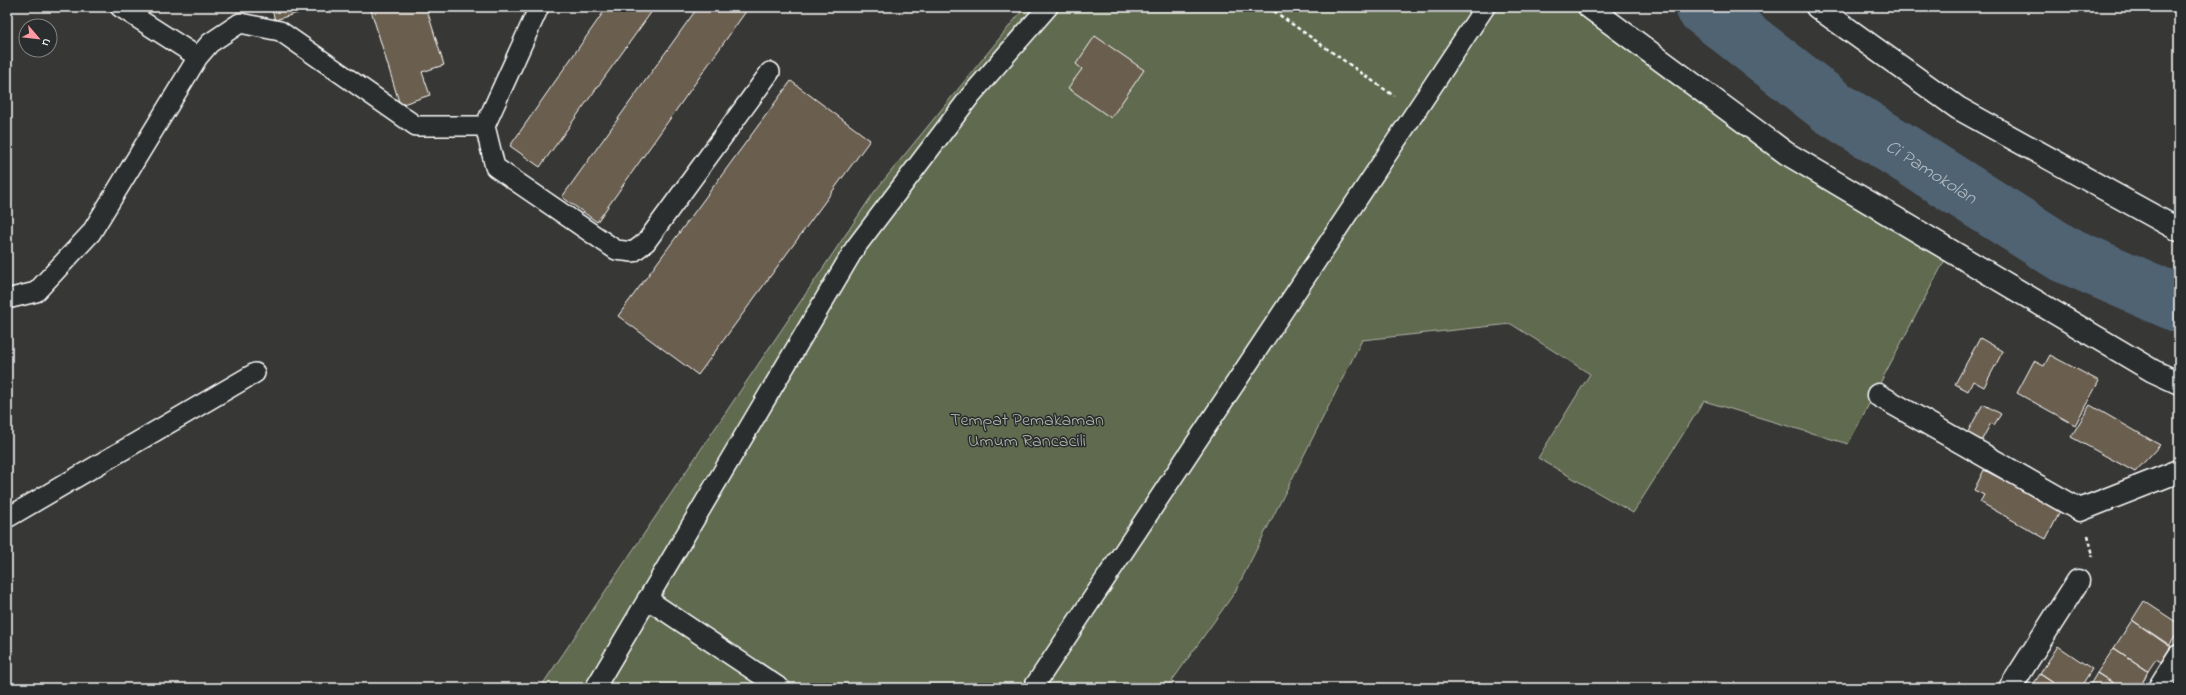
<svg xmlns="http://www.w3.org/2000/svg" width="2186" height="695" font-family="'Indie Flower',sans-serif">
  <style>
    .green { fill: #606a50; stroke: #b0b4a8 }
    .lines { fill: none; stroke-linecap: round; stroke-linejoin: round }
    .river { stroke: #506373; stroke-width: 57 }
    .building { fill: #6a5e50; stroke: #fff }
    .service-casing { stroke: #fff; stroke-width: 22 }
    .minor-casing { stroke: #fff; stroke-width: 25 }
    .path { stroke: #fff; stroke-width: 2.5; stroke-dasharray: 4 3; stroke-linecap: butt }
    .service { stroke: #2a2d2e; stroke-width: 19 }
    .minor { stroke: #2a2d2e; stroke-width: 22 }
    .labels { text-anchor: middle; stroke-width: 3; stroke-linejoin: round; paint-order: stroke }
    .park-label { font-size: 18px; fill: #b0b4a8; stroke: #2a2d2e }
    .water-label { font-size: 19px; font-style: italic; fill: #b0b9c0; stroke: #2a2d2e }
  </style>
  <rect width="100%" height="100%" fill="#373735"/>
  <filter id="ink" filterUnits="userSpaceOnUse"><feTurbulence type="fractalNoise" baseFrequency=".025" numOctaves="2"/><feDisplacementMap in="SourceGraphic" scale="8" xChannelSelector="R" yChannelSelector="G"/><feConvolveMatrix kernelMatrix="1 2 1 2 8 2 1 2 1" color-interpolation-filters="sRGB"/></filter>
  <g filter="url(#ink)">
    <path class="green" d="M1025 7H1579L1947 256 1848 444 1704 401 1633 513 1538 458 1590 374 1511 324 1362 340 1235 592 1167 688H540L875 191Z"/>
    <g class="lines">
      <path class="river" id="s1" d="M1704 7 1833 108 2062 253 2179 304"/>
    </g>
    <path class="building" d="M271 7H317L275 20Z
      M370 7H426L444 65 422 72 430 95 400 105Z
      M607 7H655L540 167 510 146Z
      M698 7H749L597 222 562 197Z
      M1095 36 1144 70 1111 118 1068 88 1082 69 1076 64Z
      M791 81 870 140 698 375 618 316Z
      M1980 338 2003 351 1984 387 1973 381 1968 391 1955 384Z
      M2050 355 2099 381 2075 425 2017 393 2034 361 2044 366Z
      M1983 404 2001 414 1994 425 1991 423 1979 445 1965 437Z
      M2090 405 2160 445 2135 472 2071 437Z
      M1984 470 2061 510 2046 539 1980 502 1984 495 1974 490Z
      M2144 601 2179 624V631L2169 646 2132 620Z
      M2132 620 2171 646 2161 662 2156 659 2148 671 2114 648Z
      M2058 646 2092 669 2080 688H2061L2040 674Z
      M2114 648 2148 671 2140 688H2121L2097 673Z
      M2097 673 2121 688H2088Z
      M2040 674 2061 688H2031Z"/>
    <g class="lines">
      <defs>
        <path id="service" d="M120 7 198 57
          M539 7 485 126 495 167 616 250 633 252 646 242 770 72
          M7 299 36 292 91 233 198 57 210 43 240 23 280 31 416 126H485
          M7 518 255 373
          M647 599 780 688
          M595 688 855 248 971 95 1048 7
          M1033 688 1485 7"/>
        <path id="minor" d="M1589 7 1786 153 2153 371 2179 383
          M1817 7 1958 108 2179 230
          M1878 395 2080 510 2179 471
          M2010 688 2078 581
          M2159 688 2179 656"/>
      </defs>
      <use href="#service" class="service-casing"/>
      <use href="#minor" class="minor-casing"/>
      <path class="path" d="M1268 7 1394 96
        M2088 535 2093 555 2092 557"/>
      <use href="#service" class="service"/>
      <use href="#minor" class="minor"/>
    </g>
  </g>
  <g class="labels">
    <g class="park-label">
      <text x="1027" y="425">Tempat Pemakaman<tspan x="1027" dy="21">Umum Rancacili</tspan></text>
    </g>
    <g class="water-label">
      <text dy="7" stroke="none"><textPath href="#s1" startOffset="281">Ci Pamokolan</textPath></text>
    </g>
  </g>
  <rect width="2186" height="695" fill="none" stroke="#2a2d2e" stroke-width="24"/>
  <rect x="12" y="12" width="2162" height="671" fill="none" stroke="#fff" stroke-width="1.5" filter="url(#ink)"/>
  <g transform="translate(38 38) rotate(118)"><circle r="19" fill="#2a2d2e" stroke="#7f8182"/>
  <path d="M0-3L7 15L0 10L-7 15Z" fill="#ff9aa2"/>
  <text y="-6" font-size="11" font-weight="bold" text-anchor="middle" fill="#ffffff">U</text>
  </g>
</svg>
